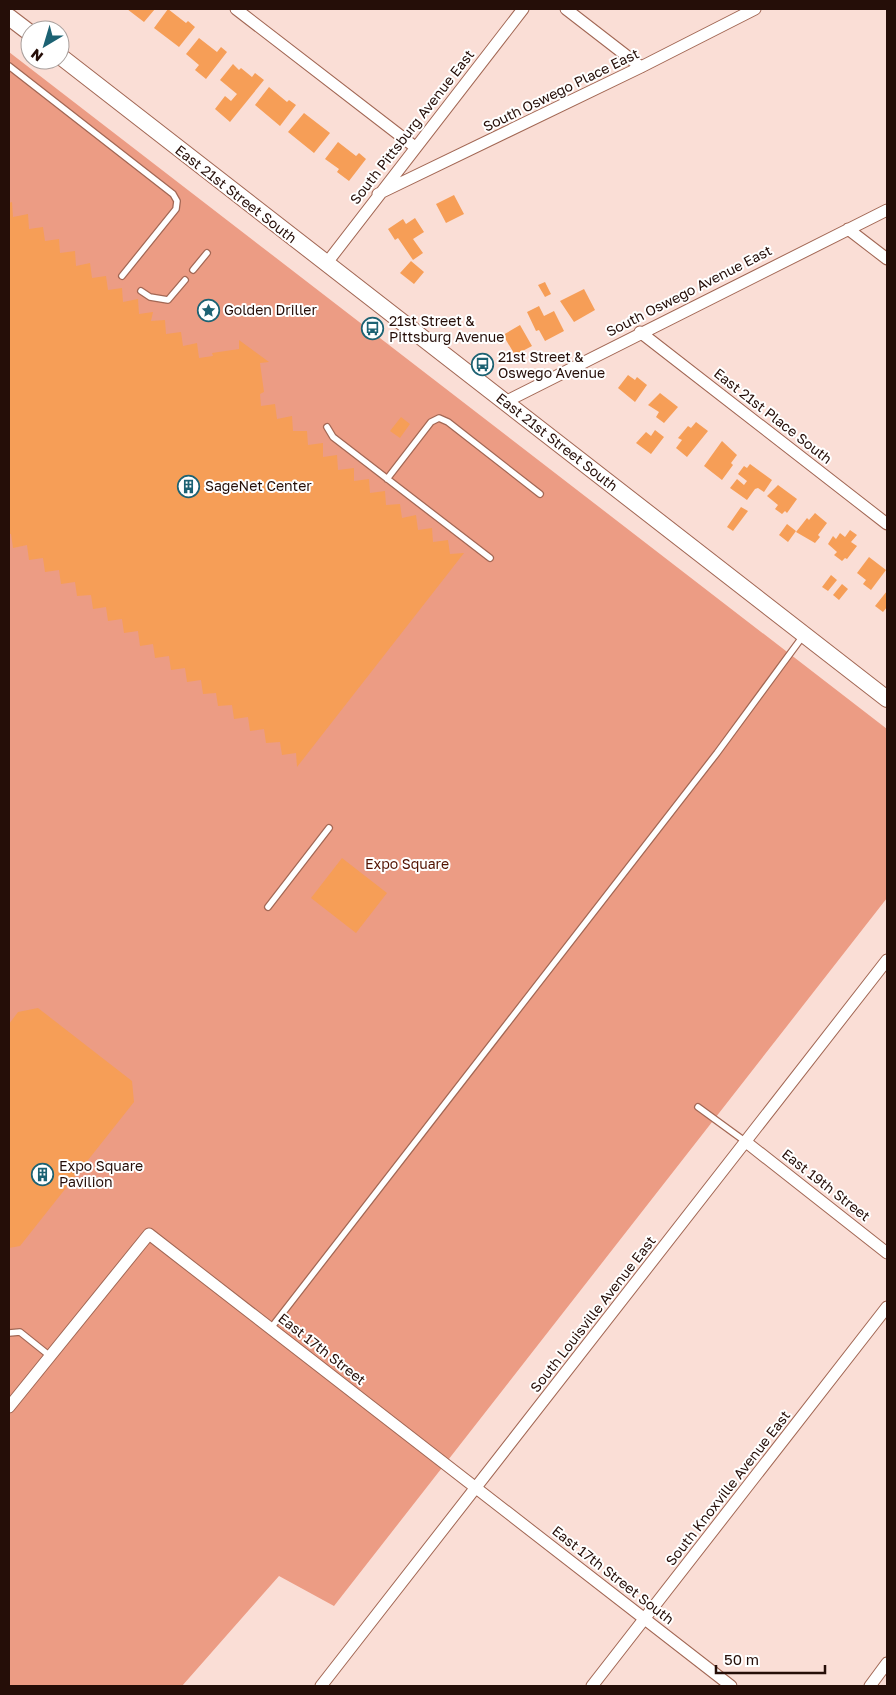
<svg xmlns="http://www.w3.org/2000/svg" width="896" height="1695" font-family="'Golos Text',sans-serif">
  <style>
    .green { fill: #ec9c84 }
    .building { fill: #f69e57 }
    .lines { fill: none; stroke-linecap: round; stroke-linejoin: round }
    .lane-casing { stroke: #a26754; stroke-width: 8 }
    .street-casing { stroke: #a26754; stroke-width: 13 }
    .secondary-casing { stroke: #a26754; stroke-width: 18 }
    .lane { stroke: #fff; stroke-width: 5.5 }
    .street { stroke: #fff; stroke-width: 11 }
    .secondary { stroke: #fff; stroke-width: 16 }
    .labels { text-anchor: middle; stroke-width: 4; stroke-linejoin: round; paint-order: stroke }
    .street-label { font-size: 14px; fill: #250e08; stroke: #fff }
    .poi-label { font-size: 14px; fill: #250e08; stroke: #fff; text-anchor: start }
    .park-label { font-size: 14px; fill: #521200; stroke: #fff }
  </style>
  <rect width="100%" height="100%" fill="#faded6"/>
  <path class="green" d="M9 52 887 729V898L334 1606 279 1576 182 1686H9Z"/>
  <path class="building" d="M127 9H155L144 22Z
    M168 9 186 23 188 21 195 27 179 47 154 28Z
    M199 38 217 52 221 47 227 52 206 79 195 70 199 65 186 54Z
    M233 64 239 70 241 68 252 77 255 73 264 80 230 122 215 109 225 96 231 101 237 94 220 80Z
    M269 87 287 102 289 100 296 105 280 126 255 105Z
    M304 113 330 133 314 153 288 132Z
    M338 142 356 156 359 153 366 159 349 181 337 172 339 169 325 159Z
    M454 195 464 214 446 223 436 204Z
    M12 202 13 217 28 214 29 229 43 227 45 241 59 239 60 253 75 251 76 266 90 263 92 278 106 276 108 290 122 288 123 302 138 299 139 314 153 312 151 321 165 320 166 334 181 332 183 346 197 343 199 358 213 356 212 353 239 349V340L269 362 260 363 264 392 260 394 261 406 275 404 277 419 292 416 293 431H307L308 445 323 443V457L337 455 338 470 354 468V481L369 479 370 493 385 491 386 505 400 504 402 518 416 515 418 530 432 528 433 542 448 540 450 554 464 553 297 767 296 753 282 755 280 742 266 743 264 729 250 731 248 717 234 719 232 705 218 706 216 693 203 694 201 680 187 682 185 668 171 670 169 656 155 658 153 644 140 646 138 631 124 633 122 619 108 621 106 607 93 609 91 595 77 596 75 582 61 584 59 570 45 572 43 558 29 560 27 545 13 548 11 534H9V203Z
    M415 218 424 232 413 239 423 253 413 260 398 238 395 240 388 229 403 219 406 224Z
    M411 261 424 272 414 284 400 273Z
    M545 282 551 294 545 297 538 285Z
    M584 289 595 310 574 322 560 301Z
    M539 306 544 316 554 311 564 331 545 341 539 330 536 331 527 312Z
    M520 325 532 346 515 355 503 335Z
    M628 375 635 380 637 377 647 385 635 402 618 388Z
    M660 393 678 407 664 423 656 417 659 412 648 405Z
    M401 417 410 424 400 438 390 431Z
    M696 422 708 431 687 457 676 448 682 440 678 438 688 426 691 428Z
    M655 430 664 437 651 454 636 443 646 432 651 436Z
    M722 441 737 455 731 463 733 465 722 480 704 466Z
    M750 464 772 480 764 492 758 488 755 489 747 500 730 488 737 479 744 485 747 481 738 474 744 466 747 468Z
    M778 485 797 499 787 513 785 511 782 514 775 509 778 505 767 496Z
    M741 507 748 511 733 531 727 527Z
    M815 513 827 523 818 535 820 537 815 543 796 532 807 518 809 520Z
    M787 524 796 531 788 542 779 535Z
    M850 530 857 535 851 542 857 546 847 559 845 558 842 561 834 555 837 552 828 544 833 536 836 539 840 533 845 537Z
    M869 557 886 570 871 590 863 584 866 580 857 573Z
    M831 575 837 580 828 591 822 587Z
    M842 584 848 589 839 600 833 595Z
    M887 591V607L883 612 875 606Z
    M342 858 387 893 356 933 311 898Z
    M38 1008 132 1081 134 1102 20 1246 9 1248V1024L18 1012Z"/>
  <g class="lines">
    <defs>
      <path id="lane" d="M9 66 173 194 177 201 176 209 122 276
        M193 270 207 253
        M141 291 150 297 168 300 185 280
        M327 427 333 437 490 558
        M387 479 431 422 439 418 448 422 540 494
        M268 907 329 828
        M698 1107 746 1142
        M271 1328 717 753 803 636
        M9 1333 20 1332 50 1356"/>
      <path id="street" d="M236 9 415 147
        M566 9 641 67
        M378 194 641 67 755 9
        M848 229 887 259
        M326 264 523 9
        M640 332 887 524
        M505 402 887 210
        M746 1142 887 1253
        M9 1407 149 1234 731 1686
        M321 1686 887 960
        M592 1686 887 1307
        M870 1686 887 1663"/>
      <path id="secondary" d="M9 17 30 33
        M60 56 887 699"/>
    </defs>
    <use href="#lane" class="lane-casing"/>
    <use href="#street" class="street-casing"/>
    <use href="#secondary" class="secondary-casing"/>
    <use href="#lane" class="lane"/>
    <use href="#street" class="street"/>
    <use href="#secondary" class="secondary"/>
  </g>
  <defs>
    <symbol id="sight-ring" viewBox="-11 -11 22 22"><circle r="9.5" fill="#fff" stroke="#1c6273" stroke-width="1.5"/><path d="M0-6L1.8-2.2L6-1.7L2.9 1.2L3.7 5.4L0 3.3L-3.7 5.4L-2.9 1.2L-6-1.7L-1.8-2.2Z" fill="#1c6273"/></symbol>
    <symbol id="bus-ring" viewBox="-11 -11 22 22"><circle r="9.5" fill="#fff" stroke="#1c6273" stroke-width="1.5"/><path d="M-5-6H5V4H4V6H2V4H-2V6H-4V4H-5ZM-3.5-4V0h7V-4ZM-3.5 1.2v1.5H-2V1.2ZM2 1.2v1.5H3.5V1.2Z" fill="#1c6273"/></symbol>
    <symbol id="building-ring" viewBox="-11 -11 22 22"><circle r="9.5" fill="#fff" stroke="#1c6273" stroke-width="1.5"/><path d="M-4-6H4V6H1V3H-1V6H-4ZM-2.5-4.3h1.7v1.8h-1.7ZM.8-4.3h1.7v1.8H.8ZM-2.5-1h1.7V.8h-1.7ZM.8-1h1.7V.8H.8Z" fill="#1c6273"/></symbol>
  </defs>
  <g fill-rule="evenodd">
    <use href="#sight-ring" x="196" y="298" width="25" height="25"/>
    <use href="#bus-ring" x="360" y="316" width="25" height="25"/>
    <use href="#bus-ring" x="470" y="352" width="25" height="25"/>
    <use href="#building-ring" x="176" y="474" width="25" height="25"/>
    <use href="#building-ring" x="30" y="1162" width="25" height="25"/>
  </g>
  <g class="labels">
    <g class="street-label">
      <text transform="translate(561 90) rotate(-26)" y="5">South Oswego Place East</text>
      <text transform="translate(412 127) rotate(-52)" y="5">South Pittsburg Avenue East</text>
      <text transform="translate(236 194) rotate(38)" y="5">East 21st Street South</text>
      <text transform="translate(689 291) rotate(-27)" y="5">South Oswego Avenue East</text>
      <text transform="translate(773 416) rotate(38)" y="5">East 21st Place South</text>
      <text transform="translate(557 442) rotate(38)" y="5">East 21st Street South</text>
      <text transform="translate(826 1185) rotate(38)" y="5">East 19th Street</text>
      <text transform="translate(593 1314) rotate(-52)" y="5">South Louisville Avenue East</text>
      <text transform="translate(322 1349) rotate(38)" y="5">East 17th Street</text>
      <text transform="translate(728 1488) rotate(-52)" y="5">South Knoxville Avenue East</text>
      <text transform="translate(613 1575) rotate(38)" y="5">East 17th Street South</text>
    </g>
    <g class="poi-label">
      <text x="224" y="315">Golden Driller</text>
      <text x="389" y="326">21st Street &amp;<tspan x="389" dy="16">Pittsburg Avenue</tspan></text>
      <text x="498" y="362">21st Street &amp;<tspan x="498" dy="16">Oswego Avenue</tspan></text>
      <text x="205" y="491">SageNet Center</text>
      <text x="59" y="1171">Expo Square<tspan x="59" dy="16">Pavilion</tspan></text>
    </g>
    <g class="park-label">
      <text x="407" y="869">Expo Square</text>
    </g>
  </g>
  <rect width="896" height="1695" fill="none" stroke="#250e08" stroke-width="20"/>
  <g transform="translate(45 45) rotate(218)"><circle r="24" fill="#ffffff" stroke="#a89f9c"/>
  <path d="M0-4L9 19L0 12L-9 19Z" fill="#1c6273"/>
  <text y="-8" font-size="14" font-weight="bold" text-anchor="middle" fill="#250e08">N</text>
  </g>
  <path d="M716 1665v8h109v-8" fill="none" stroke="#250e08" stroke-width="2.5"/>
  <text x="724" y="1665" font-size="15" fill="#250e08" stroke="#ffffff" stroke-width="4" paint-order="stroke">50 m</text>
</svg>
